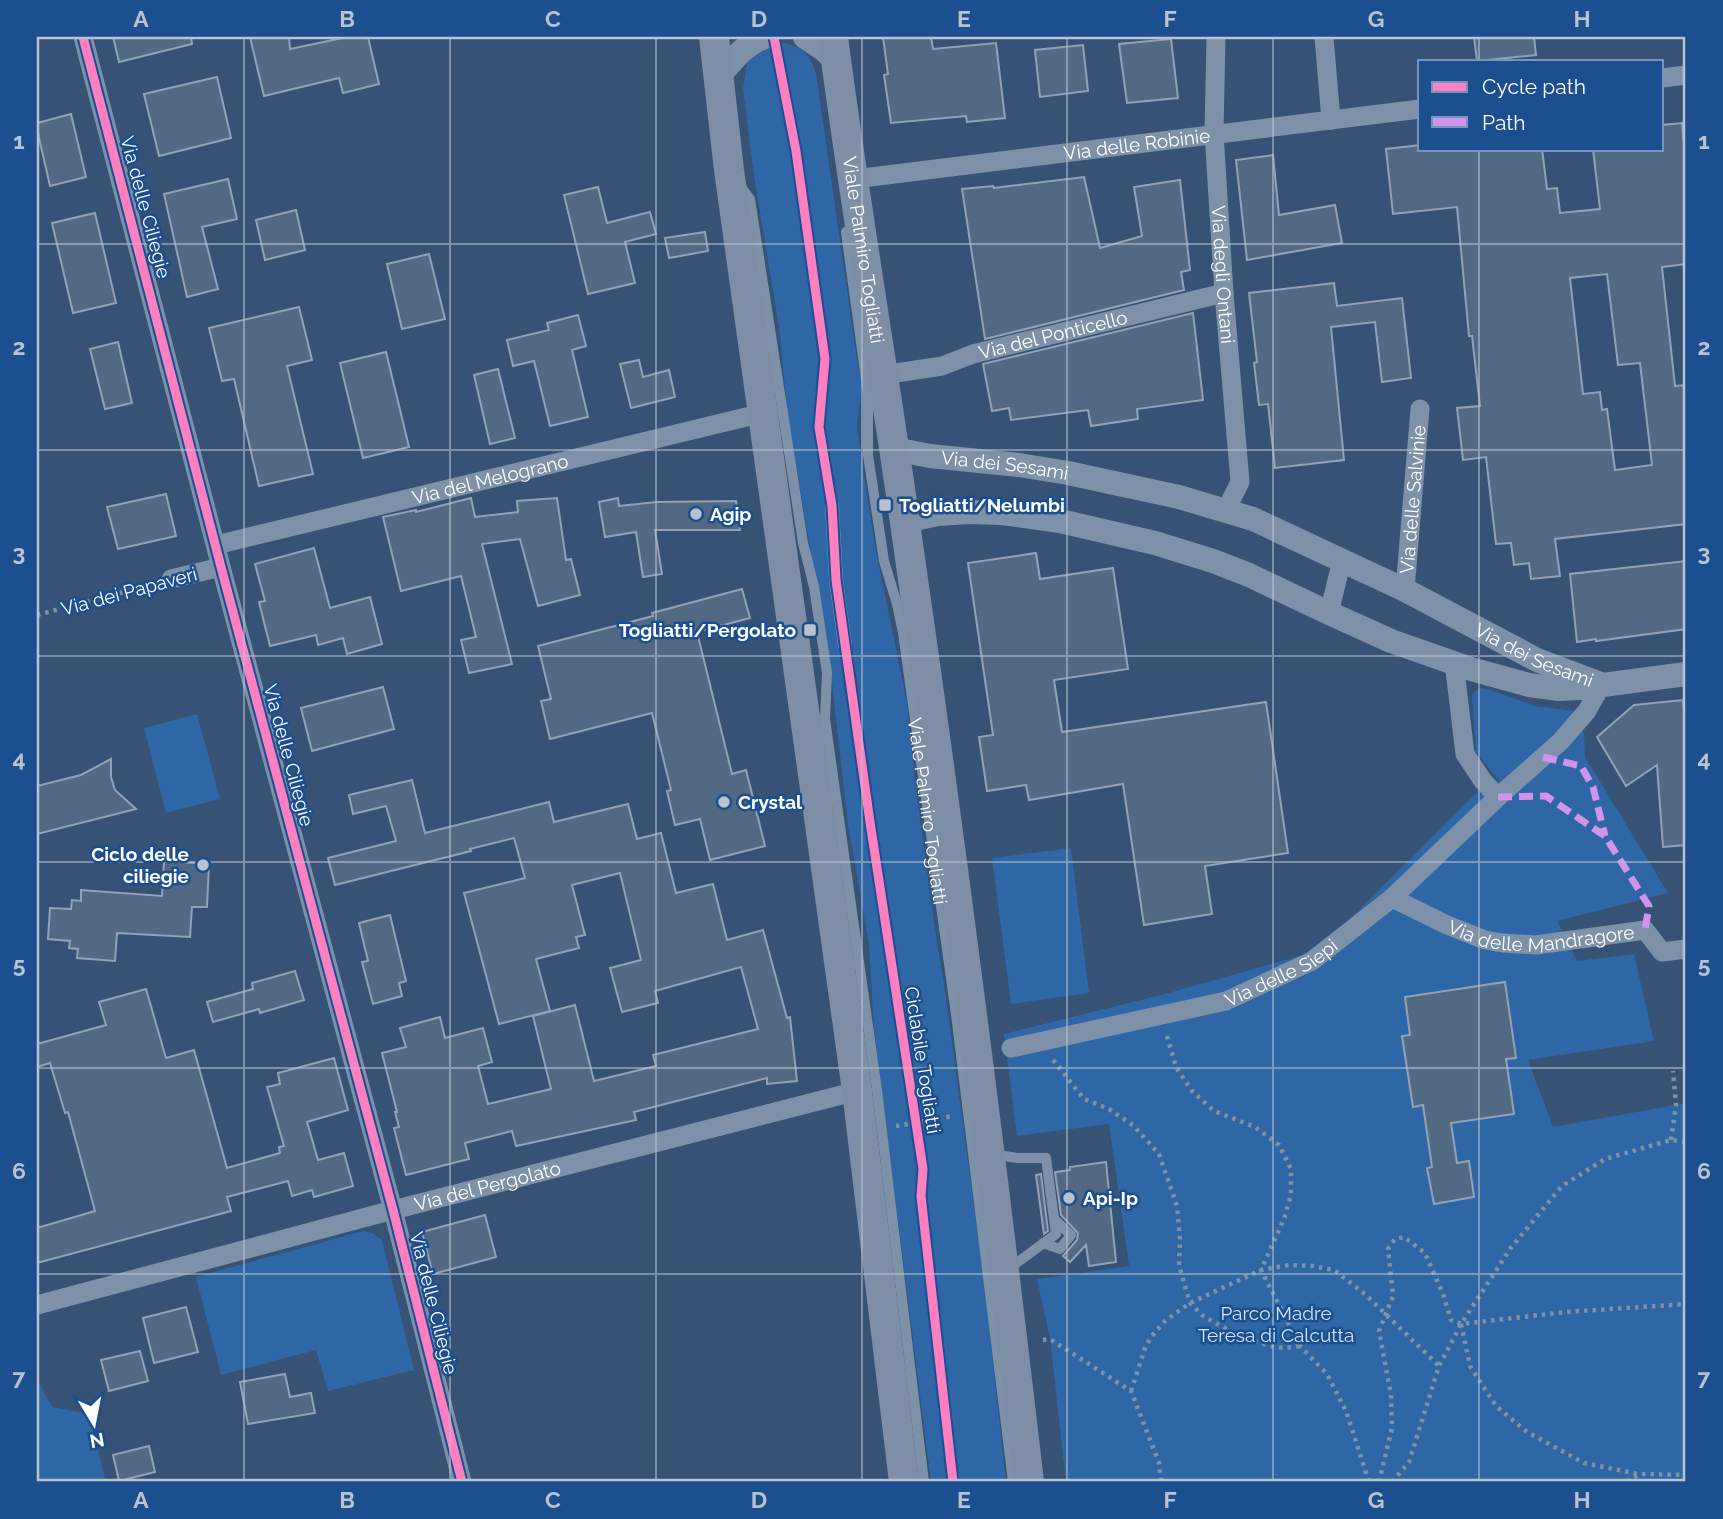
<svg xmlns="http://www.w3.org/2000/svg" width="1723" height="1519" font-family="Raleway,sans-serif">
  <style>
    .green { fill: #2f66a5 }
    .building { fill: #526984; stroke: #92a2b6; stroke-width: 2; fill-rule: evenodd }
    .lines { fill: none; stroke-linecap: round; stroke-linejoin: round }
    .path { stroke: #7d92a8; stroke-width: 4.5; stroke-dasharray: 3.5 5; stroke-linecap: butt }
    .service { stroke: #7d92a8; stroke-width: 10 }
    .pedestrian { stroke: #7d92a8; stroke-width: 14 }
    .minor { stroke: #7d92a8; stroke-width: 19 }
    .tertiary { stroke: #7d92a8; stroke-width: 24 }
    .primary { stroke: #7d8ea7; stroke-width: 30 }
    .quiet { stroke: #d193ec; stroke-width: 7; stroke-dasharray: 14 7; stroke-linecap: butt }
    .cycleway-casing { stroke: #1b4f8f; stroke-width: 13 }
    .cycleway { stroke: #ff80c0; stroke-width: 9 }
    .grid { fill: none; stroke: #b9c2ce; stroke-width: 2; stroke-opacity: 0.55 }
    .poi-dot { fill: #b9c2ce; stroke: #1b4f8f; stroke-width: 2.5 }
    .labels { text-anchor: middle; stroke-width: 5; stroke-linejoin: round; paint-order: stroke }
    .street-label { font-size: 19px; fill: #fff; stroke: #1b4f8f }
    .poi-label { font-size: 19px; font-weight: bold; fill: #fff; stroke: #1b4f8f; text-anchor: start }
    .park-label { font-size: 19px; fill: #cfe3fa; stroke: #1b4f8f }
    .neatline { fill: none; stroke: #b9c2ce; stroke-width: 2.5 }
    .grid-label { font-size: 23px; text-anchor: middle; font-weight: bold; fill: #b9c2ce }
  </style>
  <rect width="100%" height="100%" fill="#365274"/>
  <path class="green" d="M779 42C802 47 808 50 816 73L858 367 862 385 857 426 863 470 876 551 907 703 915 781 934 922 946 998 985 1288 1006 1482H931L874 1030 869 944 848 825 832 683 787 409 779 327 754 176 743 89 747 63 759 50Z
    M1480 688 1491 690 1535 706 1576 711 1584 734 1585 757 1668 893 1557 921 1577 961 1634 954 1654 1041 1528 1060 1553 1127 1686 1103V1482H1066L1050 1339 1037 1279 1129 1266 1109 1124 1017 1136 1004 1034 1165 994 1303 955 1350 919 1480 789 1499 781 1476 752 1472 696 1475 691Z
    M197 714 220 799 166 813 144 728Z
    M1071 848 1089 993 1011 1004 992 858Z
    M363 1231 372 1233 382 1240 414 1370 328 1391 316 1350 221 1375 196 1277Z
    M37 1379 52 1407 89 1414 106 1482H37Z"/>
  <path class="building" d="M113 37H191L192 44 119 62Z
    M250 37H289L290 49 347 37H368L379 84 343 93 339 78 264 96Z
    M883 37H931L933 49 996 43 1005 118 967 122 966 116 891 123 884 75 888 74Z
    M1474 37H1534L1536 55 1477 61Z
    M1171 39 1178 98 1127 103 1119 44Z
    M1083 45 1088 91 1040 97 1035 50Z
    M217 77 231 138 159 156 144 94Z
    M71 114 86 177 50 186 37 129V123Z
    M1682 123 1686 167V264L1662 267 1675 386 1686 385V524L1555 539 1560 576 1531 579 1529 563 1514 565 1511 543 1496 544 1486 457 1463 460 1457 408 1480 406 1472 336H1469L1457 207 1393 214 1386 149 1420 145V149H1542L1547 189 1557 188 1560 213 1600 209 1593 149H1662V125ZM1607 274 1618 365 1640 363 1652 465 1615 470 1607 409 1602 410 1600 392 1583 394 1570 278Z
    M1273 155 1279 215 1335 205 1342 243 1247 260 1236 160Z
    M1084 177 1100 248 1142 236 1134 187 1180 180 1190 270 1181 272 1184 290 985 339 962 189 993 186 994 188Z
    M228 179 237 219 202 227 218 289 187 297 164 194Z
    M598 187 607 223 650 212 656 234 625 242 635 283 588 294 564 195Z
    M296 210 305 250 265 260 256 220Z
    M95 213 116 303 73 313 52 223Z
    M705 232 708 251 669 258 665 238Z
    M429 254 445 319 402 329 387 264Z
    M1334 283 1337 306 1402 298 1411 378 1382 382 1375 322 1331 327 1344 460 1275 468 1268 404 1259 405 1254 363 1257 362 1249 293Z
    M299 307 312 360 287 366 313 474 259 486 234 379 222 381 209 328Z
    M1193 313 1203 400 1137 409 1138 419 1091 426 1088 410 1011 420 1009 408 992 411 983 364Z
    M578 315 586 346 572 350 588 417 550 426 534 361 513 366 507 340 549 330 547 323Z
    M118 342 132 403 105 409 90 349Z
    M386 352 409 447 363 458 340 363Z
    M639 360 643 377 669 370 675 397 631 408 620 364Z
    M498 369 515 438 490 444 474 375Z
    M166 494 176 536 118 549 107 507Z
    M471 498 475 517 518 512 517 501 557 498 566 560 571 559 580 595 538 606 520 539 482 544 512 664 469 673 461 640 476 637 461 576 401 591 383 517 416 510V512Z
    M618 498 619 506 657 502 736 501 740 530H655L662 574 643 577 636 532 605 537 599 502Z
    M314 548 330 608 370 597 382 644 347 654 343 638 318 645 316 635 270 646 259 602 265 601 255 564Z
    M1036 553 1040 579 1113 568 1128 669 1054 680 1062 732 1266 702 1288 853 1205 866 1212 914 1144 925 1123 784 1029 800 1026 785 987 791 979 737 993 735 968 563Z
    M1686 561V629L1596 641V639L1577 642 1570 574Z
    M742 589 750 618 697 632 732 774 746 770 765 846 710 860 700 819 675 825 667 791 671 790 652 713 550 739 541 701 551 699 538 646 653 616 652 613Z
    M383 687 394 729 312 751 301 708Z
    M1683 700 1686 734V845L1663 847 1657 765 1626 786 1597 737 1634 705Z
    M111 759V777L115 790 136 809 37 834V786L81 775Z
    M412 780 425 833 549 802 554 822 628 804 637 839 661 833 676 893 713 884 727 940 763 930 787 1018 790 1017 797 1081 767 1084V1078L634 1112 636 1120 516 1146 512 1131 465 1143 469 1159 406 1175 394 1128 399 1127 395 1112H397L382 1053 406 1047 400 1028 440 1017 445 1038 483 1028 492 1062 478 1066 488 1104 551 1089 533 1016 575 1005 594 1081 656 1066 653 1055 758 1029 741 967 655 991 658 1003 622 1012 610 968 641 960 620 873 572 885 585 935 576 937 579 948 536 959 550 1011 499 1024 464 893 525 878 514 838 470 849 471 851 335 885 328 858 396 841 386 806 353 814 349 795Z
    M164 861 209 864 207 907H192L190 937 117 933 115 961 77 958 78 949 69 948 70 941 48 939 50 908 71 909 72 900 81 901V890L162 896Z
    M390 915 406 981 399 983 402 996 373 1004 362 962 368 961 359 923Z
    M295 971 304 1000 260 1013 259 1009 213 1022 207 1002 253 989 252 983Z
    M1505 982 1516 1058 1506 1059 1514 1114 1451 1123 1457 1163 1469 1161 1474 1197 1434 1204 1427 1168 1432 1167 1423 1105 1413 1107 1402 1036 1410 1035 1405 997Z
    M146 989 166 1058 194 1050 227 1168 280 1153 279 1147 284 1146 267 1087 280 1084 278 1073 334 1058 348 1110 307 1122 318 1160 344 1153 353 1186 314 1197 312 1190 292 1196 288 1181 227 1197 231 1211 37 1263V1228L95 1211 68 1112 65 1113 50 1063 37 1067V1044L106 1025 99 1002Z
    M1106 1162 1116 1262 1089 1266 1086 1245 1070 1262 1063 1256 1077 1240 1078 1233 1061 1215 1055 1172 1070 1170V1167Z
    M1041 1174 1048 1231 1044 1234 1036 1175Z
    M485 1215 496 1257 433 1274 422 1232Z
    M186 1307 198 1352 154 1363 143 1318Z
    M140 1351 148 1381 109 1391 101 1360Z
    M285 1374 290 1397 311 1393 315 1413 248 1424 240 1382Z
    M149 1446 155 1472 119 1481 113 1455Z"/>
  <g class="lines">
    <path class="path" d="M37 615 154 584
      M1167 1036 1176 1067 1192 1091 1214 1111 1255 1127 1279 1145 1291 1169V1195L1284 1219 1261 1270 1300 1346 1327 1374 1346 1411 1369 1482
      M1053 1060 1084 1099 1109 1109 1134 1126 1159 1154 1177 1206 1180 1239 1179 1265 1190 1303 1203 1316 1241 1337 1270 1346 1285 1348 1300 1346
      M896 1126 953 1116
      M1671 1140 1676 1105 1673 1071
      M1461 1324 1470 1366 1496 1406 1527 1432 1584 1463 1639 1474 1686 1475
      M1043 1340 1050 1339 1131 1391 1159 1463 1161 1482
      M1131 1391 1145 1348 1151 1337 1165 1321 1190 1303 1261 1270 1289 1265 1313 1266 1334 1270 1366 1295 1439 1366
      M1379 1482 1392 1428 1391 1395 1379 1331 1393 1296 1388 1249 1395 1239 1404 1237 1425 1253 1443 1294 1451 1320 1461 1324 1566 1312 1686 1304
      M1392 1482 1409 1462 1439 1366 1461 1324 1510 1249 1562 1186 1605 1159 1671 1140 1686 1142
      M1627 1482 1638 1475"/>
    <g class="service">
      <path d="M741 187 750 199 803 543 814 587 827 673 825 719 877 1090 924 1482"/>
      <path id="s1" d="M846 232 868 394V455L884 561 897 604 903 633 956 1014 1013 1482"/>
      <path d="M992 1154 1017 1158H1046L1056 1234 1007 1270"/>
      <path d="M1043 1243 1060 1249 1071 1235 1055 1220"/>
    </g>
    <path class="pedestrian" d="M832 506 836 580 845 645"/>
    <g class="minor">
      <path d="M83 37 221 567 393 1210 462 1482"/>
      <path id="s2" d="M1216 37 1214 133 1224 293 1240 482 1226 510"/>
      <path d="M1324 37 1331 120"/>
      <path d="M1662 78 1686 75"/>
      <path id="s3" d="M854 179 1420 109"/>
      <path id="s4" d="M883 375 942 366 973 354 1224 293"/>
      <path id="s5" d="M216 545 763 413"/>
      <path d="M171 579 221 567"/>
      <path id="s6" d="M1405 590 1420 409"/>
      <path d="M1329 613 1342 560"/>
      <path d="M1454 662 1465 754 1483 781 1498 797"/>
      <path id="s7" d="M1392 898 1447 925 1485 940 1503 943 1536 945 1645 930 1662 952 1686 949"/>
      <path id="s8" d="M1011 1048 1226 1001 1312 961 1392 898 1498 797 1561 741 1587 711 1602 684"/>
      <path id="s9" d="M37 1305 393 1210 857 1091"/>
    </g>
    <g class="tertiary">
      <path d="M805 37 823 49 836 61"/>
      <path d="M719 76C732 61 745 43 765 37"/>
      <path id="s10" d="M894 449 930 456 1019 465 1068 473 1179 497 1253 519 1405 590 1537 660 1598 683"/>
      <path d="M905 521 938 514 968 512 1002 513 1060 521 1155 543 1213 561 1249 575 1329 613 1391 641 1471 669 1529 685 1559 689 1580 688 1686 674"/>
    </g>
    <g class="primary">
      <path d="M714 37 729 170 857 1091 904 1482"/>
      <path id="s11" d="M833 37C854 199 882 361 905 523 951 842 992 1162 1029 1482"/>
    </g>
    <path class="quiet" d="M1543 757 1581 766 1593 787 1605 836
      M1498 797 1546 796 1605 836 1649 906 1645 930"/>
    <defs>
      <path id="cycleway" d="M83 37 221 567 393 1210 462 1482
        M774 37 796 151 825 359 819 427 832 506 836 580 870 822 923 1169 921 1196 953 1482"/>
    </defs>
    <use href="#cycleway" class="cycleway-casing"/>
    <use href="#cycleway" class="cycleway"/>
  </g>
  <path class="grid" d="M244 37V1482M450 37V1482M656 37V1482M862 37V1482M1067 37V1482M1273 37V1482M1479 37V61M1479 149V1482M37 244H1686M37 450H1686M37 656H1686M37 862H1686M37 1068H1686M37 1274H1686"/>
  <g class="poi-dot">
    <rect x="878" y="498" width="14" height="14" rx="3.5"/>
    <circle cx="696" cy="514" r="7"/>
    <rect x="803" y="623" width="14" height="14" rx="3.5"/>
    <circle cx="724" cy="802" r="7"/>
    <circle cx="203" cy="865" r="7"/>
    <circle cx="1069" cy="1198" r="7"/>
  </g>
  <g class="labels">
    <g class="street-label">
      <text dy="7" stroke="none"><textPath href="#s3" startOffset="285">Via delle Robinie</textPath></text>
      <text transform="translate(146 207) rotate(75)" y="7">Via delle Ciliegie</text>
      <text dy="7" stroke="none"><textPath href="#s11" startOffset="215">Viale Palmiro Togliatti</textPath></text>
      <text dy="7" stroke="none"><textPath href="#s2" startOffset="238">Via degli Ontani</textPath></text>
      <text dy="7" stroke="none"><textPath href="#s4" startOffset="175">Via del Ponticello</textPath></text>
      <text dy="7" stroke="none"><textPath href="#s10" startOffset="112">Via dei Sesami</textPath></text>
      <text dy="7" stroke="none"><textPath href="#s5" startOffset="282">Via del Melograno</textPath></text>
      <text dy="7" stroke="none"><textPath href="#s6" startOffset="91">Via delle Salvinie</textPath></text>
      <text transform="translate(129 591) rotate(-15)" y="7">Via dei Papaveri</text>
      <text dy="7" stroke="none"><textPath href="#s10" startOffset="679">Via dei Sesami</textPath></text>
      <text transform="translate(289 755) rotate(75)" y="7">Via delle Ciliegie</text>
      <text dy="7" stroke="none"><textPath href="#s1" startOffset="586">Viale Palmiro Togliatti</textPath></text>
      <text dy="7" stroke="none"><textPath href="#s7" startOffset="158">Via delle Mandragore</textPath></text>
      <text dy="7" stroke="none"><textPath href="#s8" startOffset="282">Via delle Siepi</textPath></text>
      <text transform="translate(923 1060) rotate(81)" y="7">Ciclabile Togliatti</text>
      <text dy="7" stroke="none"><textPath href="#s9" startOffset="466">Via del Pergolato</textPath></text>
      <text transform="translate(434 1303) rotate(76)" y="7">Via delle Ciliegie</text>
    </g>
    <g class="poi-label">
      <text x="899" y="512">Togliatti/Nelumbi</text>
      <text x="710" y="521">Agip</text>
      <text x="796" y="637" text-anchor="end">Togliatti/Pergolato</text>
      <text x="738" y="809">Crystal</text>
      <text x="189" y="861" text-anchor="end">Ciclo delle<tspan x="189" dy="22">ciliegie</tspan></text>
      <text x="1083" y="1205">Api-Ip</text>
    </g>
    <g class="park-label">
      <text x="1276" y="1320">Parco Madre<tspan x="1276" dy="22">Teresa di Calcutta</tspan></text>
    </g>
  </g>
  <rect width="1723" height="1519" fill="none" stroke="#1b4f8f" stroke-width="77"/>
  <rect x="1418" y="60" width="245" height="91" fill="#1b4f8f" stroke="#7695bc" stroke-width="2"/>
  <rect x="1432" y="82" width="35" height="10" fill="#ff80c0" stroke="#7695bc" stroke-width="2"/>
  <text x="1482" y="94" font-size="21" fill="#ffffff">Cycle path</text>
  <rect x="1432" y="117" width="35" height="10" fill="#d193ec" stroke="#7695bc" stroke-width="2"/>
  <text x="1482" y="130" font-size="21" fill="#ffffff">Path</text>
  <g transform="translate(94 1424) rotate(170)" stroke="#1b4f8f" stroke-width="5" paint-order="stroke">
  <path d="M0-5L12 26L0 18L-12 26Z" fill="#ffffff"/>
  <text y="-10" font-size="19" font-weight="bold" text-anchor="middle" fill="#ffffff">N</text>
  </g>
  <rect x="38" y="38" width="1646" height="1442" class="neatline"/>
  <g class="grid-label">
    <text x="141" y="27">A</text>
    <text x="347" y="27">B</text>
    <text x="553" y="27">C</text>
    <text x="759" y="27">D</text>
    <text x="964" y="27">E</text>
    <text x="1170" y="27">F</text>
    <text x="1376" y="27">G</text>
    <text x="1582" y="27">H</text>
    <text x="19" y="149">1</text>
    <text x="1704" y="149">1</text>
    <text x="19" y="355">2</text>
    <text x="1704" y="355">2</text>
    <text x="19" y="561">3</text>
    <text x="1704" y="561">3</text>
    <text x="19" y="767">4</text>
    <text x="1704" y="767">4</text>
    <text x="19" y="973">5</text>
    <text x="1704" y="973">5</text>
    <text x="19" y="1179">6</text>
    <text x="1704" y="1179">6</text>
    <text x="19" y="1385">7</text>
    <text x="1704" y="1385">7</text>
    <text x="141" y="1508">A</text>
    <text x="347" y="1508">B</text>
    <text x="553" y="1508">C</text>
    <text x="759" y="1508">D</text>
    <text x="964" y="1508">E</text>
    <text x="1170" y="1508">F</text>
    <text x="1376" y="1508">G</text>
    <text x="1582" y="1508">H</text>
  </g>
</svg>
